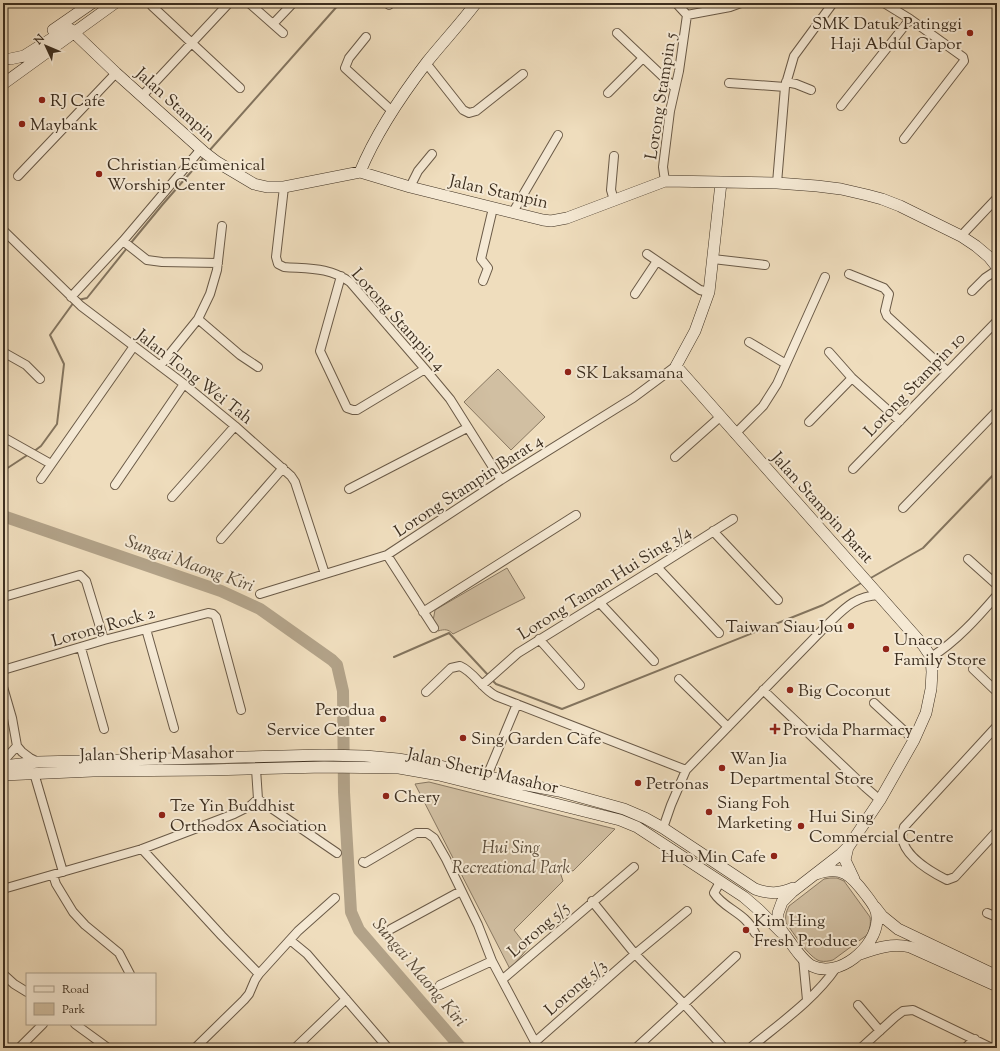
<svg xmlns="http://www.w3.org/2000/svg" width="1000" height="1051" font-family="'Sorts Mill Goudy',serif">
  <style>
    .green { fill: #d1bfa2; stroke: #877761 }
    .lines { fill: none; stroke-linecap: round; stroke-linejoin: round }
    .stream { stroke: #83745e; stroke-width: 2 }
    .river { stroke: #b2a288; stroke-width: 12 }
    .street-casing { stroke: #6a5a47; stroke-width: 10 }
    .secondary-casing { stroke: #3d2f20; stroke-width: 12 }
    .street { stroke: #f5e9d4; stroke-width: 8 }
    .secondary { stroke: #f5e9d4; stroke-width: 11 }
    .poi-dot { fill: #8f2418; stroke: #f5e9d4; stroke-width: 1.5 }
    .labels { text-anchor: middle; stroke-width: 4; stroke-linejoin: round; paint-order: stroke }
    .poi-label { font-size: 17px; fill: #3d2f20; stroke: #f5e9d4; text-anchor: start }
    .street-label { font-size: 17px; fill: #3d2f20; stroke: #f5e9d4 }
    .park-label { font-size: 17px; font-style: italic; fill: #5b4c3a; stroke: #f5e9d4 }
    .water-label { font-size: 18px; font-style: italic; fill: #5a4c3a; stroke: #f5e9d4 }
  </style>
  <rect width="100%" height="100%" fill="#efddbd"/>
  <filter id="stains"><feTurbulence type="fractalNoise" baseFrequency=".005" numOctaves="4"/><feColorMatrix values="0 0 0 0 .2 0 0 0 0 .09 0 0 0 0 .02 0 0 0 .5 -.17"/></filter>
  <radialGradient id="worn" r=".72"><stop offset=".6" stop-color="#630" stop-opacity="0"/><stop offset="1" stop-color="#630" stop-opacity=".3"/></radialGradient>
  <path class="green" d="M498 369 545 417 511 450 464 402Z
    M507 568 525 598 453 634C448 629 445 629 438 631L433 621 435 610Z
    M429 782 615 829 573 871 563 868 560 872 563 881 514 930 528 948 510 969 415 784Z
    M830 878H837L844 881 870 917C871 923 870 929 867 935L833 960C829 961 825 962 820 961 809 958 793 932 786 923 785 916 786 912 789 906L824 879Z"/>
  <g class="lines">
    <path class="stream" d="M209 151 340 3
      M130 244 163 204 205 156
      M78 300 87 298 127 248
      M33 452 41 446 57 424 64 364 50 335 74 302
      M3 471 29 454
      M869 579 923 548 997 471
      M394 657 449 633 488 675
      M491 679 496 684 562 709 823 605 863 582"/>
    <path class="river" d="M3 516 221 591 260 609 332 660 337 665 343 691 344 792 351 912 359 930 461 1048"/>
    <defs>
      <path id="street" d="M249 3 283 33
        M676 3 687 15
        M884 3 910 19 963 57 964 61 904 139
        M389 5 391 3
        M152 6 240 88
        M687 15 730 7 741 3
        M273 24 293 3
        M617 33 675 88
        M366 37 349 58 345 68 392 111
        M426 63 463 110 469 113 476 111 523 74
        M786 82 796 84 811 90
        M729 83 785 87
        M608 93 643 58
        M142 96 229 3
        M841 106 910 19
        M18 176 116 73
        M665 181 663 167 670 111 679 71 687 15
        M777 183 785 87 794 56 833 3
        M284 187 276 257 278 264 284 267C309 269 329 267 350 282L425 369 450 399 501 480
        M410 187 418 171 432 154
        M614 200 611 190 614 156
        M513 212 558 135
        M3 230 81 306 184 384 235 426 291 476 295 482 325 574
        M961 236 997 198
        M123 241 147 260 162 262 218 263
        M647 254 700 290 709 292
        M713 259 765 265
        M849 274 884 288 889 294 885 311 887 316 947 371
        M341 276 320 351 347 408 353 410H357L425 369
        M483 281 488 268 481 259 493 208
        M972 291 985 278 997 270
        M635 294 657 261
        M71 297 123 241 201 149
        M198 319 240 355 258 367
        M749 342 786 364
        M3 352 26 365 40 379
        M829 352 852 378 900 421
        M160 366 198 319 210 294 217 270 222 226
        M809 422 852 378
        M735 434 763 406 777 384 825 277
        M3 437 51 464
        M675 457 720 417
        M853 469 997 321
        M41 479 134 346
        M115 485 184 384
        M349 489 467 428
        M172 497 235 426
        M903 508 997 411
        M713 531 778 600
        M221 539 283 468
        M387 555 434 628
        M968 559 997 585
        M657 567 719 633
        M260 594 387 555 501 480 633 398 676 366
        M7 596 80 575 86 581 104 640
        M599 602 654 661
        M423 612 576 515
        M146 629 174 728
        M539 639 580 685
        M81 648 104 729
        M931 657C956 642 978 617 997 595
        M973 669 997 692
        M3 670 104 640 208 613 213 614 216 617 241 710
        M679 679 728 727
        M482 685 518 653 657 567 733 519
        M3 687 12 718 17 746 22 752 30 758 38 762
        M763 690 865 787 880 800
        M426 692 451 668 460 666C474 672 482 689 496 696L686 770
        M874 703 914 740
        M997 726 904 827C903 830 902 834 902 837 904 856 931 872 947 880L955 877 997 831
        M3 760 7 757 17 746
        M34 773 63 872
        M487 776 517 704
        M258 799 337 853
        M663 828 671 805 686 770 826 626C843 610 854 596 879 595
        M142 849 222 936 259 974
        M363 862 365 863 416 833H427L434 838 446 859 478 925 492 961 535 1042 540 1048
        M53 875 56 884 73 912 85 925 119 953 130 974
        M720 882 714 893C724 909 745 912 755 933
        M3 889 142 849 234 814 250 806 258 799 256 769
        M592 901 635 954 684 1004 724 1048
        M987 913 997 917
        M391 929 461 891
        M290 940 307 954 388 1048
        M803 958 807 1000
        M3 974 14 984 27 992
        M503 979 634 867
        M440 985 492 961
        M858 1005 880 1031
        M75 1024 108 1048
        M535 1042 635 954 687 911
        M19 1048 43 1024
        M195 1048 244 1000 249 994 255 980 259 974 298 931 335 898
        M295 1048 346 999
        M636 1048 736 956
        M750 1048C779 1024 815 999 836 968
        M861 1048 895 1017 903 1011 913 1010 992 1048
        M965 1048 975 1039"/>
      <path id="secondary" d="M53 30 92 3
        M10 59 24 56 67 29H70L116 73 204 152 217 162 254 184 267 187H284L360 172 410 187 543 220 551 221 567 218 665 181 777 183 817 186 841 189 867 195 882 199 900 206 961 236 976 246 989 257 997 267
        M3 84 115 3
        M360 172C376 133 401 96 427 62 443 42 461 23 476 3
        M721 183 709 292 695 331 676 366 923 645 931 657 932 672 931 689 926 713 914 740 880 800 849 846 841 854 792 892 782 902 778 913V919L779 925 782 931C790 941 801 960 812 966 839 979 876 947 877 920 878 910 872 903 866 895 851 875 842 865 816 874
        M3 766 38 762 323 755 365 756 398 759 440 766 516 783 559 791 606 804 624 809 645 818 663 828 755 889C769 894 779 894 793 888
        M3 775 93 771 209 770 324 767 399 768 439 775 620 820 637 827 744 897 759 910 781 932
        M848 847 845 860 854 879
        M875 907 882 916 898 929 997 976
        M860 954C877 948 892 943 910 947L997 986"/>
    </defs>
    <use href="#street" class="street-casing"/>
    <use href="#secondary" class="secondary-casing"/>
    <use href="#street" class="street"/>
    <use href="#secondary" class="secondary"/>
  </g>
  <g class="poi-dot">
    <circle cx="970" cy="33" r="4"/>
    <circle cx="42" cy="100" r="4"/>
    <circle cx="22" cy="124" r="4"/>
    <circle cx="99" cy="174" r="4"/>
    <circle cx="568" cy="372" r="4"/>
    <circle cx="851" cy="626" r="4"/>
    <circle cx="886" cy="649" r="4"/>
    <circle cx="790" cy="690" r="4"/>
    <circle cx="383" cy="719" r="4"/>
    <path d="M773 723h4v4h4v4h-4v4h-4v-4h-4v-4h4z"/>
    <circle cx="463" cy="738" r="4"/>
    <circle cx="722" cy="768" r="4"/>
    <circle cx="638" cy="783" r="4"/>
    <circle cx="386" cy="796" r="4"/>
    <circle cx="709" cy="812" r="4"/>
    <circle cx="162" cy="815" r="4"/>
    <circle cx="801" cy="826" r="4"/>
    <circle cx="774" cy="856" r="4"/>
    <circle cx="746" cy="930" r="4"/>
  </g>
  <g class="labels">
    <g class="poi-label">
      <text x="962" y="29" text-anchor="end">SMK Datuk Patinggi<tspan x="962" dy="20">Haji Abdul Gapor</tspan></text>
      <text x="50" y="106">RJ Cafe</text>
      <text x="30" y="130">Maybank</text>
      <text x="107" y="170">Christian Ecumenical<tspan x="107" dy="20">Worship Center</tspan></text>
      <text x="576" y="378">SK Laksamana</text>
      <text x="843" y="632" text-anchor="end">Taiwan Siau Jou</text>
      <text x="894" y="645">Unaco<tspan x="894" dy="20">Family Store</tspan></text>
      <text x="798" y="696">Big Coconut</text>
      <text x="375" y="715" text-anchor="end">Perodua<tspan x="375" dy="20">Service Center</tspan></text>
      <text x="783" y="735">Provida Pharmacy</text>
      <text x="471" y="744">Sing Garden Cafe</text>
      <text x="730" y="764">Wan Jia<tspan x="730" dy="20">Departmental Store</tspan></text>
      <text x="646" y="789">Petronas</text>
      <text x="394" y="802">Chery</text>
      <text x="717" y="808">Siang Foh<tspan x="717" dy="20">Marketing</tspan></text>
      <text x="170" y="811">Tze Yin Buddhist<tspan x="170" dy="20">Orthodox Asociation</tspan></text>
      <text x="809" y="822">Hui Sing<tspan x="809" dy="20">Commercial Centre</tspan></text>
      <text x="766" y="862" text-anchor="end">Huo Min Cafe</text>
      <text x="754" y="926">Kim Hing<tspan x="754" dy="20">Fresh Produce</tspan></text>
    </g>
    <g class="street-label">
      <text transform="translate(660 96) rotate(-81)" y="6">Lorong Stampin 5</text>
      <text transform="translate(176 104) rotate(42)" y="6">Jalan Stampin</text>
      <text transform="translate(499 191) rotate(13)" y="6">Jalan Stampin</text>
      <text transform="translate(399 319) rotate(48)" y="6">Lorong Stampin 4</text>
      <text transform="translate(195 376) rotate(38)" y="6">Jalan Tong Wei Tah</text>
      <text transform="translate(914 384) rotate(-46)" y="6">Lorong Stampin 10</text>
      <text transform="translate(468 485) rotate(-33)" y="6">Lorong Stampin Barat 4</text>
      <text transform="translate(823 507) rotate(48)" y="6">Jalan Stampin Barat</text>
      <text transform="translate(604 582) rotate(-32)" y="6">Lorong Taman Hui Sing 3/4</text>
      <text transform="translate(103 626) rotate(-16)" y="6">Lorong Rock 2</text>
      <text transform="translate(157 753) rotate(-1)" y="6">Jalan Sherip Masahor</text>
      <text transform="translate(483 770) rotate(13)" y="6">Jalan Sherip Masahor</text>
      <text transform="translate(538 929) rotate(-41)" y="6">Lorong 5/5</text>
      <text transform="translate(575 987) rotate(-41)" y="6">Lorong 5/3</text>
    </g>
    <g class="park-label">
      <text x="511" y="853">Hui Sing<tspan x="511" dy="20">Recreational Park</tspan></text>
    </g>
    <g class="water-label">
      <text transform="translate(190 563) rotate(20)" y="6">Sungai Maong Kiri</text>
      <text transform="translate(420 972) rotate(50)" y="6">Sungai Maong Kiri</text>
    </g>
  </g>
  <rect width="1000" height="1051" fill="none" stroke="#efddbd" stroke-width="16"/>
  <rect x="4" y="4" width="992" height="1043" fill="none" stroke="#3d2f20" stroke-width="2"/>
  <rect x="8" y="8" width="984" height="1035" fill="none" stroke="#3d2f20"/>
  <rect x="26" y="973" width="130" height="52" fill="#f5e9d4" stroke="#ab9f8c"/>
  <rect x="34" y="986" width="20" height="6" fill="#f5e9d4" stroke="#ab9f8c"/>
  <text x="62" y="993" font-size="12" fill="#3d2f20">Road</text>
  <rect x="34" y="1003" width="20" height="12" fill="#d1bfa2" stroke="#ab9f8c"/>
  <text x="62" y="1013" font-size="12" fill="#3d2f20">Park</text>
  <g transform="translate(46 46) rotate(314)" stroke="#f5e9d4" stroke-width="3" paint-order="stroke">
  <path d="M0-3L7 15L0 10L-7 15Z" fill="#3d2f20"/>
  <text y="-6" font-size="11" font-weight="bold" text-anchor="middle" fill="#3d2f20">N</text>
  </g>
  <rect width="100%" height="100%" filter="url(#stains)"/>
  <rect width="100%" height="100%" fill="url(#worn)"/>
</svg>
